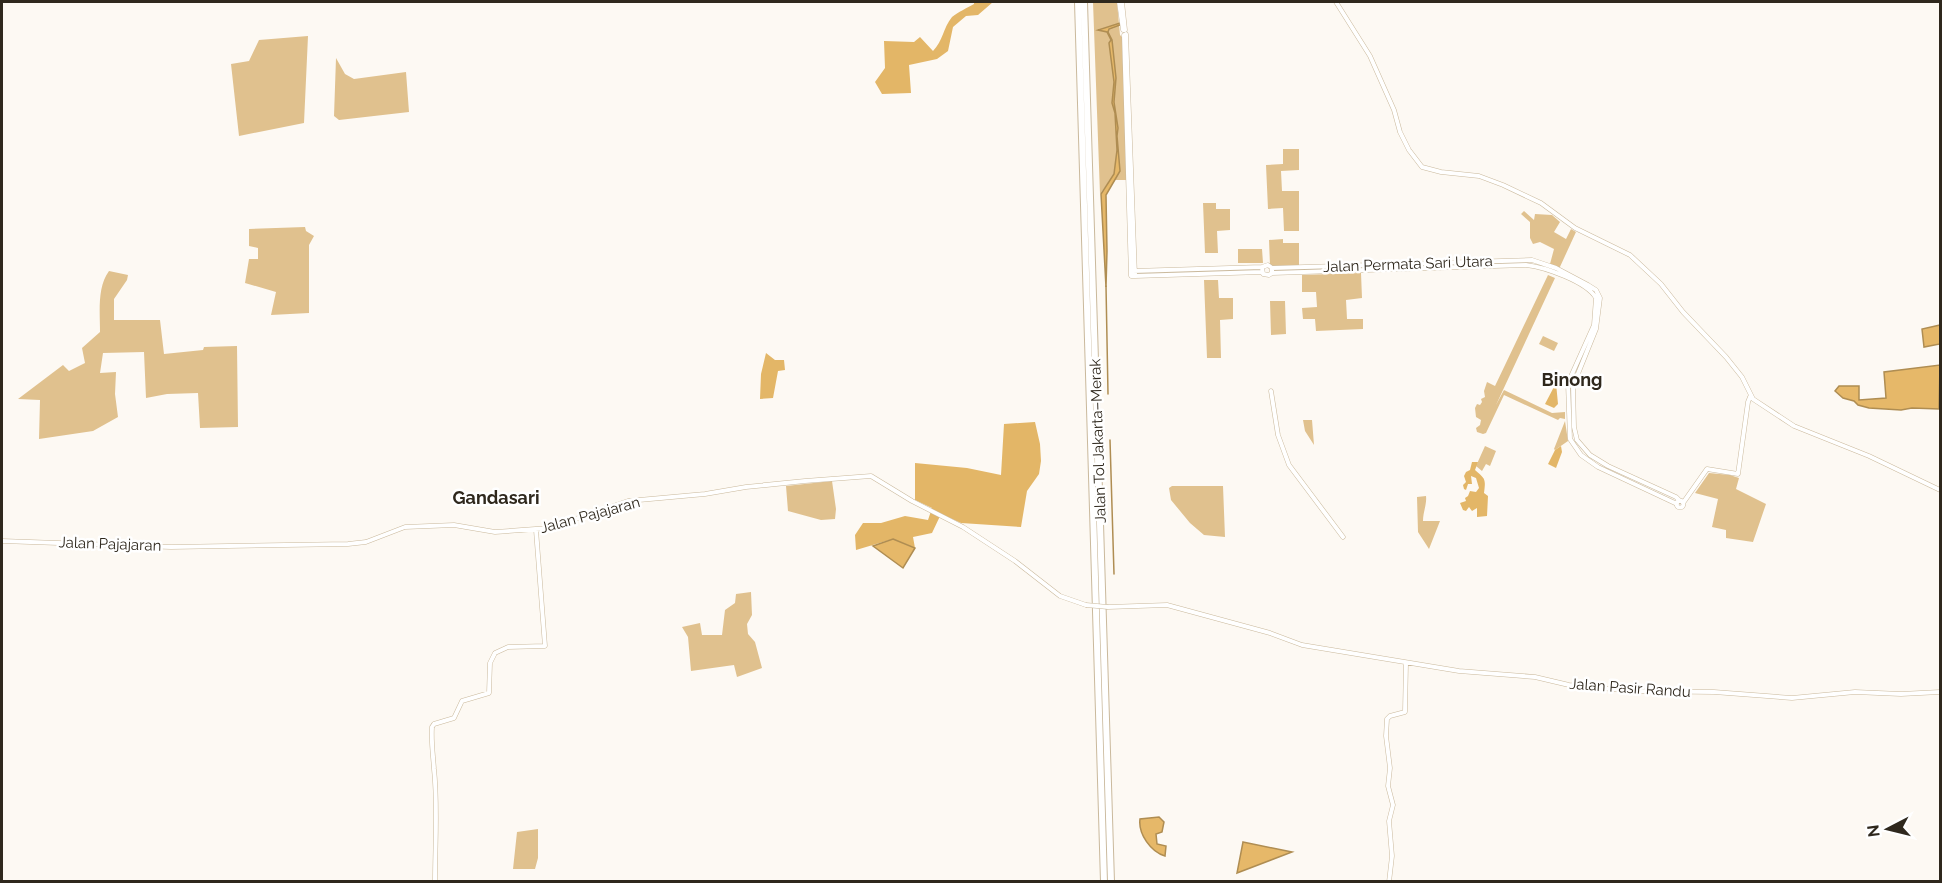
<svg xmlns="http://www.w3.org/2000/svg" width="1942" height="883" font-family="Raleway,sans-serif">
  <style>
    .green { fill: #e0c18e }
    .forest { fill: #e3b667 }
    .water { fill: #e6b869; stroke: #af8d52; stroke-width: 1.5 }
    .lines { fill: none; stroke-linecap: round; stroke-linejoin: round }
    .stream { stroke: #af8d52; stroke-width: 1.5 }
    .secondary-casing { stroke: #cab99c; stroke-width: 5 }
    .highway-casing { stroke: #cab99c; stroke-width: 8 }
    .secondary { stroke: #fff; stroke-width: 4 }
    .highway { stroke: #fff; stroke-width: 6 }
    .secondary-bridge-casing { stroke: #cab99c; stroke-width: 5; stroke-linecap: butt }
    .secondary-bridge { stroke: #fff; stroke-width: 4 }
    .labels { text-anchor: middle; stroke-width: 5; stroke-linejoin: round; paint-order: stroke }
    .street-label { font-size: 15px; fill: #2f281d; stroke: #fff }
    .quarter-label { font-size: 18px; font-weight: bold; fill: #2f281d; stroke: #fff }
  </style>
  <rect width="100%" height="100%" fill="#fdf9f3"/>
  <path class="green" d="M1093 2H1117L1120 35 1122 37 1127 180H1110L1100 194Z
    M308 36 304 123 239 136 231 64 249 61 259 40Z
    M336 58 345 74 354 79 406 72 409 112 339 120 334 116Z
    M1283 149H1299V170L1281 171 1282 191H1299V231H1284L1283 208 1268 209 1266 165 1283 164Z
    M1203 203H1216V209H1230V230L1217 231 1218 253H1205Z
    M1524 211 1534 220 1535 214 1552 215 1560 222 1554 232 1566 239 1571 229 1576 232 1559 269 1550 264 1554 249 1540 242 1533 244 1530 238V222L1521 214Z
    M305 227 306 231 314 236 309 245V313L271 315 276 292 245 283 249 259H258V248L249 246V229Z
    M1283 239V243H1299V267L1272 268 1270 265 1269 240Z
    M1238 249H1262L1263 263H1238Z
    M109 271 128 275 127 280 114 299V320H160L164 354 203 350 204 347 237 346 238 427 200 428 198 393 167 394 146 398 144 352 103 353 100 373 116 372 115 394 118 417 93 431 39 439 40 400 18 399 63 365 69 371 85 363 82 348 100 332C100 312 97 287 109 271Z
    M1361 273 1362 298 1346 300 1347 319H1363V329L1316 331 1315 319H1303L1302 308 1317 307 1316 292H1302V275Z
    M1548 275 1555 278 1496 405 1504 390 1552 413 1565 412V419L1560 418 1558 420 1504 395 1486 433 1483 434 1477 432 1476 428 1480 425 1481 420 1476 417 1475 408 1477 404 1480 405 1482 402 1481 399 1485 397 1484 391 1487 382 1495 386Z
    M1204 280H1218L1219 298H1233V319L1220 320 1221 358H1207Z
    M1270 301H1285L1286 334 1271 335Z
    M1543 336 1558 343 1554 351 1539 344Z
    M1303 420H1312L1314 445 1305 431Z
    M1565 421 1568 441 1555 450 1554 449Z
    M1485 446 1496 451 1490 466 1486 464 1482 471 1476 466Z
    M1709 473 1730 475 1739 478 1736 489 1766 504 1753 542 1726 538V530L1712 527 1718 499 1695 493Z
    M832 481 836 509 835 519 821 520 788 511 786 486Z
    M1172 486H1223L1225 537 1204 535 1190 523 1171 500 1169 488Z
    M1426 496C1427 504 1423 512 1423 521H1440L1429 549 1418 532 1417 497Z
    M751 592 752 615 747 624 748 634 755 642 762 668 737 677 734 665 691 671 688 637 682 627 700 623 702 635H722L725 610 735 603 736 594Z
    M538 829V858L535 869H513L517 832Z"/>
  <path class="forest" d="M974 2H993L978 15 966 16 953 27 948 51 937 59 909 65 911 93 882 94 875 82 885 68 884 41 914 42 920 37 933 51C943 41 943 28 952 17 958 12 967 8 974 4Z
    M766 353 775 360H784L785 370 778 371 773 398 760 399 761 374Z
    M1556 383 1558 404 1554 408 1545 404Z
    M1035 422 1040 444 1041 461 1039 474 1027 491 1021 527 961 523 941 514 932 533 913 537 915 548 893 539 856 550 855 535 863 523H881L905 516 928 520 932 508 915 500V463L967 468 1001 475 1004 424Z
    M1561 446 1562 452 1556 468 1548 464 1555 450Z
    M1472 462H1478L1475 470C1485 479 1486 478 1484 493L1488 496 1487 516 1477 517V508L1472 511 1469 507 1466 511 1463 510 1460 503 1466 501 1465 498 1468 496 1470 491 1476 492 1479 488 1476 478 1471 476 1472 484H1468L1466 490 1464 489 1463 485 1466 482 1464 476 1466 472 1470 470Z"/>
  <path class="water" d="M1120 23V25L1109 29 1108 32 1112 40 1116 78 1114 102 1118 128 1117 136 1120 171 1106 195 1107 251 1106 287 1101 194 1114 174 1117 150 1115 113 1112 103 1114 82 1109 43 1111 40 1107 32 1098 30Z
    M1940 325V344L1924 347 1922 329Z
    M1940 365 1939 409 1912 408 1901 410 1869 408 1858 405 1854 401 1843 398 1835 391 1839 386H1859V400L1886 398 1884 372Z
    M893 539 915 548 903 568 873 546Z
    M1159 817 1164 822 1162 832 1156 834 1157 844 1166 846 1165 856C1151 852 1138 834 1140 819Z
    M1243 842 1292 852 1237 873Z"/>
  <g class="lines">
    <path class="stream" d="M1106 286 1108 394
      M1110 440 1114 574"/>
    <defs>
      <path id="secondary" d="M1119 2 1123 30
        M1122 2 1125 30
        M1336 2 1370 56 1394 110 1400 132 1409 150 1422 167 1441 172 1479 176 1503 185 1541 203 1575 228 1630 255 1661 284 1683 312 1726 357 1742 377 1753 399 1794 426 1869 456 1940 490
        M1126 34 1135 276
        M1124 35 1131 276H1135
        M1272 268 1532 260 1556 268 1588 285 1596 290 1600 298 1596 329 1573 386 1574 427 1577 440 1590 455 1608 466 1676 497 1680 501
        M1133 271 1262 267 1268 265 1272 268V273L1269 275 1263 274 1262 267
        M1272 273 1526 265C1545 267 1587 282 1596 298L1594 325 1568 383 1570 439 1581 455 1598 467 1677 504
        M1135 276 1262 272
        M1271 391 1278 435 1289 465 1343 537
        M1676.5 504a3.5 3.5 0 1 1 7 0a3.5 3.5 0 1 1-7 0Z
        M1683 503 1707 469 1738 474 1748 402 1750 397
        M2 541 171 547 348 544 366 542 405 527 454 525 495 532 549 528 628 501 705 494 746 487 805 481 871 476 912 501 963 527 1015 561 1060 596 1086 605
        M1108 607 1167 605 1270 633 1302 645 1459 671 1535 677 1569 685 1633 691 1714 692 1792 698 1855 692 1901 694 1940 692
        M435 882C435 845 438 805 434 769 433 754 431 742 432 727L434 724 454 718 462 701 489 693 490 663 495 653 508 647 545 646 536 530
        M1389 882 1392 856 1389 821 1393 805 1388 786 1390 768 1386 736 1387 719 1390 716 1405 712 1406 663"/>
      <path id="highway" d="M1078 2 1104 882
        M1084 2 1111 882"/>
    </defs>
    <use href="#secondary" class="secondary-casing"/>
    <use href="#highway" class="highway-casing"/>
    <use href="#secondary" class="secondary"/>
    <use href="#highway" class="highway"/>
    <defs>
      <path id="secondary-bridge" d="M1086 605 1108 607"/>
    </defs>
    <use href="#secondary-bridge" class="secondary-bridge-casing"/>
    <use href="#secondary-bridge" class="secondary-bridge"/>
  </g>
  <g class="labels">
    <g class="street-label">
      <text transform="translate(1408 264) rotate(-2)" y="5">Jalan Permata Sari Utara</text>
      <text transform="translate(1098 441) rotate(-92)" y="5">Jalan Tol Jakarta–Merak</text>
      <text transform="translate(590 515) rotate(-15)" y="5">Jalan Pajajaran</text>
      <text transform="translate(110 544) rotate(2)" y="5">Jalan Pajajaran</text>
      <text transform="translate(1630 688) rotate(4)" y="5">Jalan Pasir Randu</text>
    </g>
    <g class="quarter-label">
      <text x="1572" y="386">Binong</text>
      <text x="496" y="504">Gandasari</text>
    </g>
  </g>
  <rect width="1942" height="883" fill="none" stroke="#2f281d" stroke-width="6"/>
  <g transform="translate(1888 829) rotate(263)" stroke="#ffffff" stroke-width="4.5" paint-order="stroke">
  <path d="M0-4.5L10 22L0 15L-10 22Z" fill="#2f281d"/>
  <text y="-9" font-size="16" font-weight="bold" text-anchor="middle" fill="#2f281d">N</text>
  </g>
</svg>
